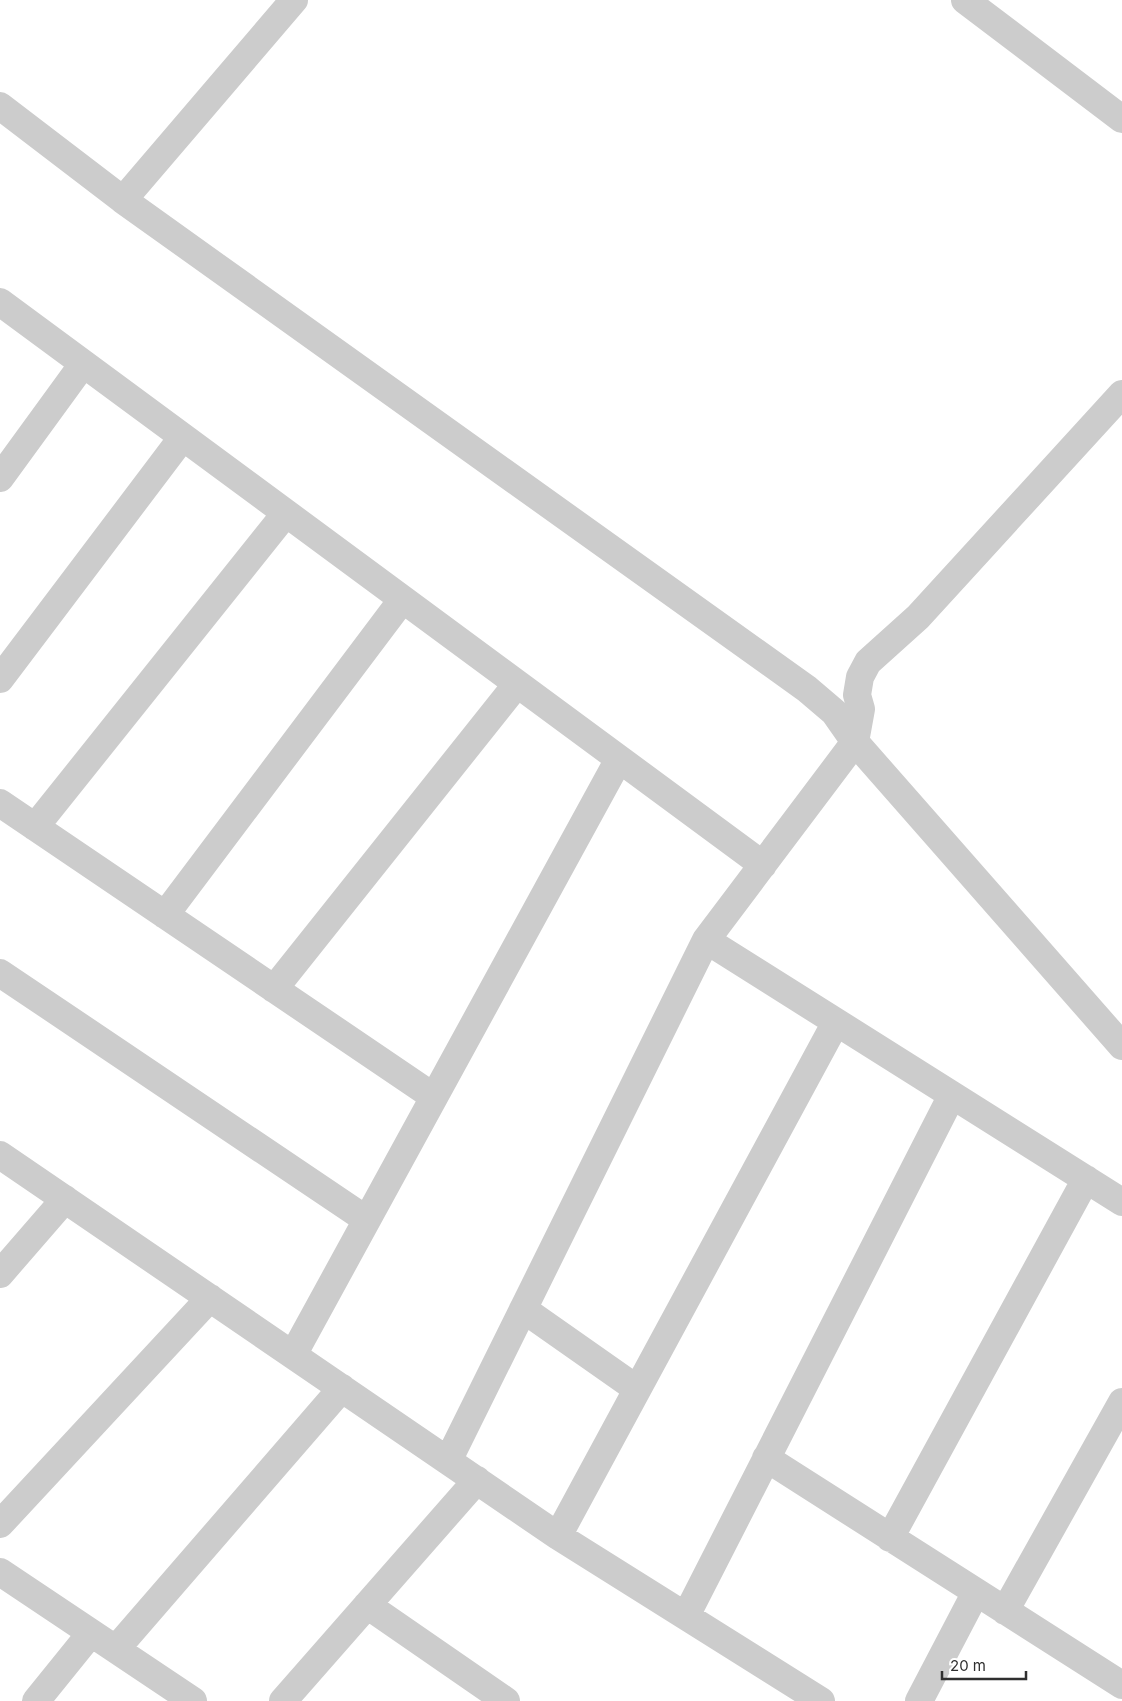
<svg xmlns="http://www.w3.org/2000/svg" width="1122" height="1701" font-family="Inter,sans-serif">
  <style>
    .lines { fill: none; stroke-linecap: round; stroke-linejoin: round }
    .minor { stroke: #ccc; stroke-width: 28 }
  </style>
  <rect width="100%" height="100%" fill="#fff"/>
  <g class="lines">
    <path class="minor" d="M965 0 1122 119
      M0 106 123 200 807 689 834 712 855 742 1122 1046
      M123 200 294 0
      M0 302 763 865
      M0 478 83 364
      M0 679 182 438
      M0 803 434 1097
      M35 827 286 513
      M165 915 402 600
      M706 940 1122 1202
      M0 973 367 1220
      M274 989 517 684
      M0 1155 558 1536 821 1701
      M0 1274 65 1199
      M523 1309 637 1389
      M293 1355 619 759
      M766 1458 1122 1685
      M448 1461 706 940 855 742 861 709 857 695 860 677 868 662 918 617 1122 394
      M0 1524 210 1298
      M558 1536 836 1022
      M890 1538 1086 1179
      M0 1572 193 1701
      M367 1605 506 1701
      M1005 1611 1122 1402
      M686 1616 952 1095
      M116 1649 342 1388
      M36 1701 91 1633
      M283 1701 477 1480
      M919 1701 976 1592"/>
  </g>
  <path d="M942 1671v8h84v-8" fill="none" stroke="#2f2f2f" stroke-width="2.5"/>
  <text x="950" y="1671" font-size="15" fill="#2f2f2f" stroke="#ffffff" stroke-width="4" paint-order="stroke">20 m</text>
</svg>
